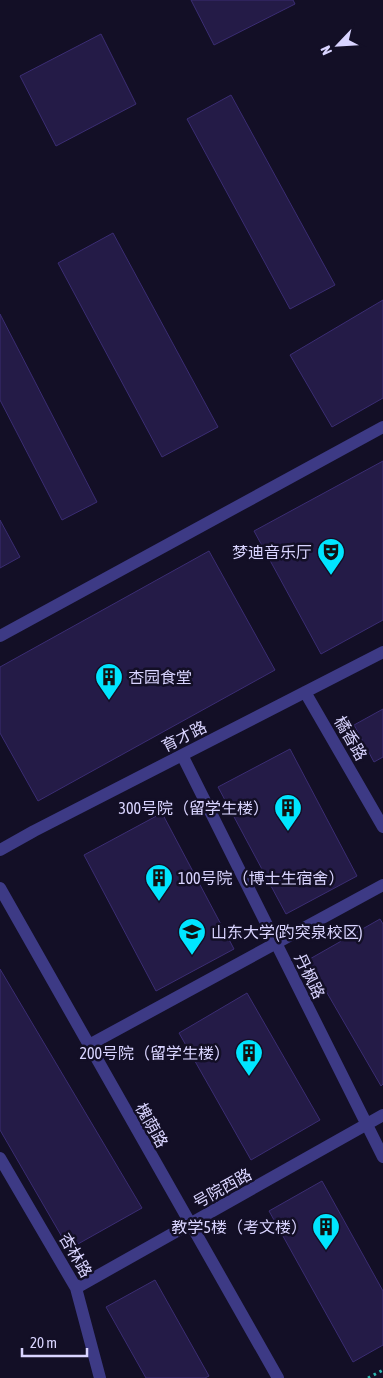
<svg xmlns="http://www.w3.org/2000/svg" width="383" height="1378" font-family="'Asap Condensed','Noto Sans SC',sans-serif">
  <style>
    .building { fill: #241b47; stroke: #3b2d73 }
    .lines { fill: none; stroke-linecap: round; stroke-linejoin: round }
    .path { stroke: #2fb8b0; stroke-width: 3; stroke-dasharray: 2.5 4; stroke-linecap: butt }
    .lane { stroke: #3d3a85; stroke-width: 12 }
    .labels { text-anchor: middle; stroke-width: 5; stroke-linejoin: round; paint-order: stroke }
    .poi-label { font-size: 16px; fill: #d9d4ff; stroke: #130f26; text-anchor: end }
    .street-label { font-size: 16px; fill: #d9d4ff; stroke: #130f26 }
  </style>
  <rect width="100%" height="100%" fill="#130f26"/>
  <path class="building" d="M191 0H293L295 4 214 45Z
    M101 34 136 104 56 146 20 76Z
    M231 95 335 285 290 309 187 119Z
    M113 233 218 427 162 457 58 263Z
    M383 300V398L332 427 290 355Z
    M0 314 97 502 62 520 0 400Z
    M383 461V620L321 654 254 531Z
    M0 520 20 557 0 568Z
    M209 551 275 670 38 801 0 733V667Z
    M383 709V757L374 762 354 725Z
    M290 749 357 876 286 914 218 787Z
    M162 813 234 949 156 991 84 855Z
    M380 919 383 924V1084L381 1086 308 960Z
    M0 969 142 1208 69 1249 0 1130Z
    M247 993 320 1120 251 1160 179 1033Z
    M322 1181 383 1291V1345L353 1362 269 1211Z
    M155 1280 209 1376 205 1378H146L106 1307Z"/>
  <g class="lines">
    <path class="path" d="M368 1378 383 1370"/>
    <path class="lane" d="M0 636 383 427
      M305 692 383 827
      M182 755 383 1157
      M0 850 34 831 383 652
      M0 888 278 1378
      M89 1045 383 885
      M0 1158 76 1288 100 1378
      M76 1288 383 1115"/>
  </g>
  <defs>
    <symbol id="theatre-pin" viewBox="-11 -11 22 30"><path d="M0 17L-7.5 6A9.5 9.5 0 1 1 7.5 6Z" fill="#00e5ff" stroke="#130f26"/><path d="M-5-5.5Q0-4 5-5.5V0Q5 5 0 6Q-5 5-5 0ZM-3.3-2.5H-1v1.5H-3.3ZM1-2.5H3.3v1.5H1ZM-2.8 1Q0 5.5 2.8 1Z" fill="#111"/></symbol>
    <symbol id="building-pin" viewBox="-11 -11 22 30"><path d="M0 17L-7.5 6A9.5 9.5 0 1 1 7.5 6Z" fill="#00e5ff" stroke="#130f26"/><path d="M-4-6H4V6H1V3H-1V6H-4ZM-2.5-4.3h1.7v1.8h-1.7ZM.8-4.3h1.7v1.8H.8ZM-2.5-1h1.7V.8h-1.7ZM.8-1h1.7V.8H.8Z" fill="#111"/></symbol>
    <symbol id="university-pin" viewBox="-11 -11 22 30"><path d="M0 17L-7.5 6A9.5 9.5 0 1 1 7.5 6Z" fill="#00e5ff" stroke="#130f26"/><path d="M0-5L7-2L0 1L-7-2ZM-4 1L0 2.5L4 1V4Q0 6-4 4Z" fill="#111"/></symbol>
  </defs>
  <g fill-rule="evenodd">
    <use href="#theatre-pin" x="315" y="536" width="32" height="43"/>
    <use href="#building-pin" x="93" y="661" width="32" height="43"/>
    <use href="#building-pin" x="272" y="792" width="32" height="43"/>
    <use href="#building-pin" x="143" y="862" width="32" height="43"/>
    <use href="#university-pin" x="176" y="916" width="32" height="43"/>
    <use href="#building-pin" x="233" y="1037" width="32" height="43"/>
    <use href="#building-pin" x="310" y="1211" width="32" height="43"/>
  </g>
  <g class="labels">
    <g class="poi-label">
      <text x="312" y="558">梦迪音乐厅</text>
      <text x="128" y="683" text-anchor="start">杏园食堂</text>
      <text x="269" y="814">300号院（留学生楼）</text>
      <text x="178" y="884" text-anchor="start">100号院（博士生宿舍）</text>
      <text x="211" y="938" text-anchor="start">山东大学(趵突泉校区)</text>
      <text x="230" y="1059">200号院（留学生楼）</text>
      <text x="307" y="1233">教学5楼（考文楼）</text>
    </g>
    <g class="street-label">
      <text transform="translate(184 736) rotate(-27)" y="6">育才路</text>
      <text transform="translate(351 738) rotate(60)" y="6">橘香路</text>
      <text transform="translate(310 976) rotate(64)" y="6">丹枫路</text>
      <text transform="translate(152 1125) rotate(61)" y="6">槐荫路</text>
      <text transform="translate(222 1188) rotate(-29)" y="6">号院西路</text>
      <text transform="translate(76 1255) rotate(60)" y="6">杏林路</text>
    </g>
  </g>
  <g transform="translate(338 45) rotate(245)" stroke="#130f26" stroke-width="4" paint-order="stroke">
  <path d="M0-4L9 19L0 12L-9 19Z" fill="#d9d4ff"/>
  <text y="-8" font-size="14" font-weight="bold" text-anchor="middle" fill="#d9d4ff">N</text>
  </g>
  <path d="M22 1348v8h65v-8" fill="none" stroke="#d9d4ff" stroke-width="2.5"/>
  <text x="30" y="1348" font-size="15" fill="#d9d4ff" stroke="#130f26" stroke-width="4" paint-order="stroke">20 m</text>
</svg>
